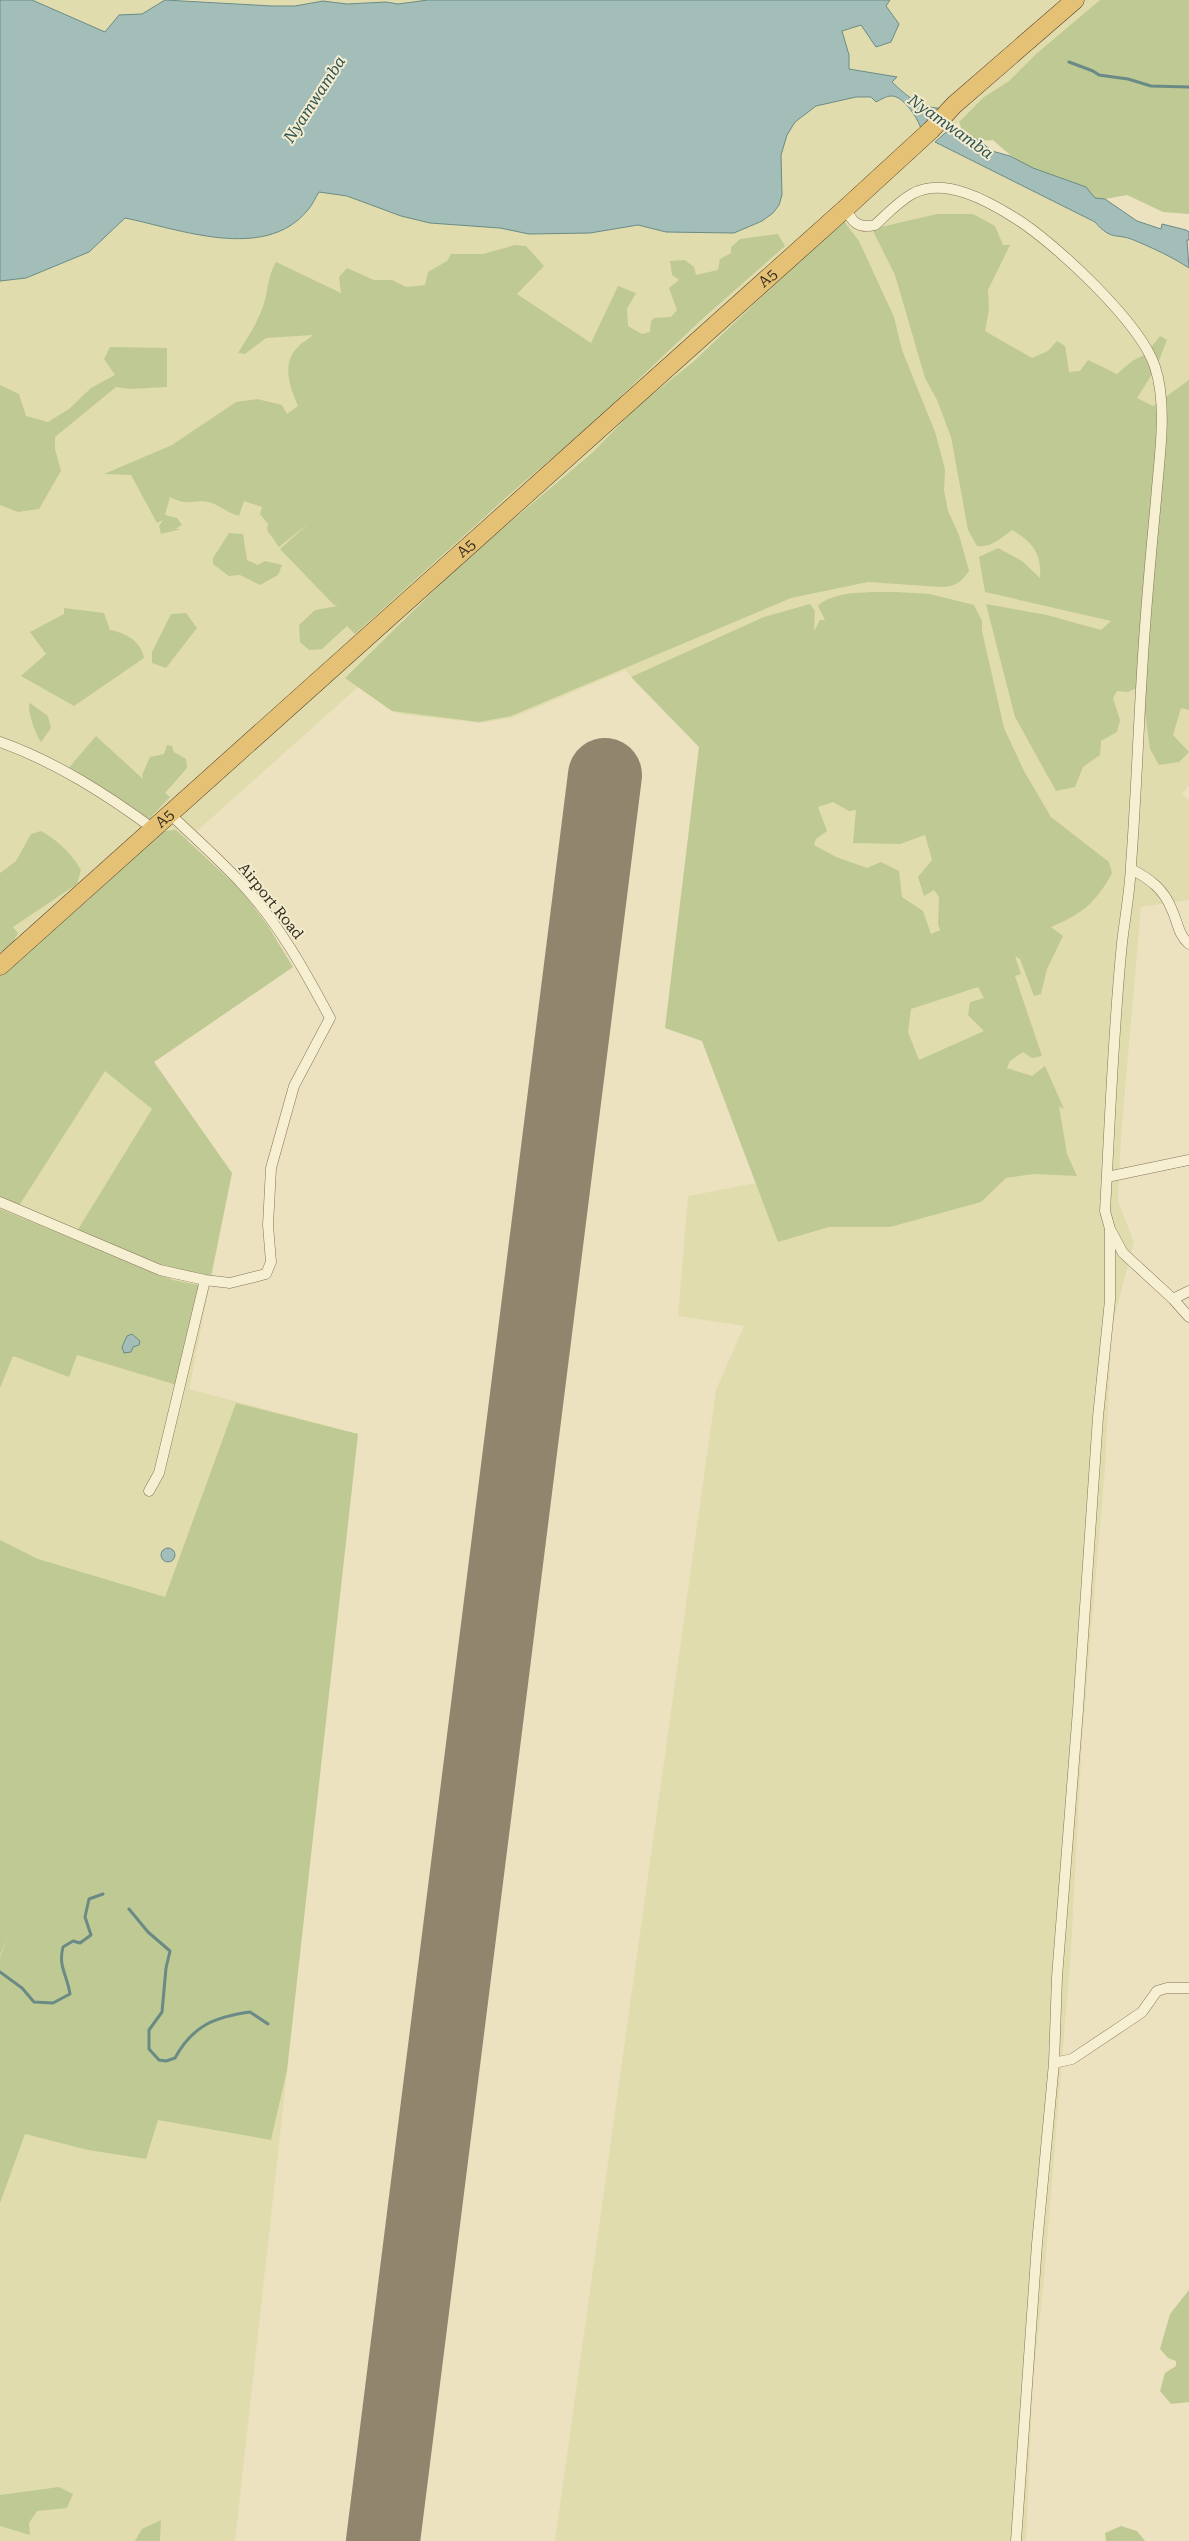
<svg xmlns="http://www.w3.org/2000/svg" width="1189" height="2541" font-family="'Roboto Serif',serif">
  <style>
    .farmland { fill: #e1dcad }
    .green { fill: #bfc994; fill-rule: evenodd }
    .water { fill: #a3beb8; stroke: #6a8b85 }
    .lines { fill: none; stroke-linecap: round; stroke-linejoin: round }
    .stream { stroke: #6a8b85; stroke-width: 3 }
    .runway { stroke: #90866e; stroke-width: 74 }
    .minor-casing { stroke: #847359; stroke-width: 11 }
    .trunk-casing { stroke: #52412d; stroke-width: 19 }
    .minor { stroke: #f7efd2; stroke-width: 10 }
    .trunk { stroke: #e4c175; stroke-width: 18 }
    .labels { text-anchor: middle; stroke-width: 4; stroke-linejoin: round; paint-order: stroke }
    .street-label { font-size: 15px; fill: #342a1d; stroke: #f4eccf }
    .water-label { font-size: 16px; font-style: italic; fill: #2c5353; stroke: #f4eccf }
  </style>
  <rect width="100%" height="100%" fill="#ece2c0"/>
  <path class="farmland" d="M32 0H165L142 14 119 15 105 32Z
    M191 0H428L398 4 386 2 347 4 323 1 295 6H272Z
    M890 0H1100L1036 54 1009 81 984 97 959 122 935 142 1095 222 1105 234 1134 240 1172 257 1189 268V786L1182 794 1189 800V900L1141 907 1121 1136 1118 1201 1134 1242 1112 1326 1105 1467 1082 1740 1071 1950 1044 2278 1033 2381 1026 2541H555L716 1390 744 1326 678 1316 688 1196 756 1183 702 1041 665 1028 699 747 625 670 512 718 480 723 401 714 392 711 358 687 187 840 242 891 268 926 293 967 154 1062 232 1173 189 1389 358 1434 235 2541H0V281L26 278 89 252 125 218 192 234 308 211 319 191 529 234 590 233 638 225 666 232 734 233 773 213 779 205 782 195 781 155 787 135 795 122 816 106 856 97 886 99 891 96 898 98 909 109 919 120 920 128 943 108 924 106 892 82 896 77 849 69V55L842 31 861 24 876 47 891 42 899 24 886 6Z"/>
  <path class="green" d="M1100 0H1189V214L1163 212 1127 195 1105 199 1095 198C1079 180 1055 179 1035 169 1018 162 1006 152 993 140L980 141 963 134 959 122 984 97 1009 81 1036 54Z
    M937 214H973L995 226 1003 245H1010L988 290 989 310 985 331 1032 358 1048 351 1057 341 1065 346 1069 372 1080 371 1088 360 1117 374 1132 361 1146 354 1160 336 1167 340 1156 368 1137 398 1153 406 1189 380V710L1181 708 1173 735 1189 752 1179 762 1159 765 1150 749 1141 686 1128 692 1117 691 1113 698 1120 720 1117 732 1101 741 1100 755 1083 767 1075 787 1056 791 1015 717 986 604 1047 615 1101 630 1111 621 985 592 979 557 998 548 1022 561 1040 578C1042 554 1033 542 1012 530 1001 538 992 548 977 546L968 530 951 437 937 400 925 378 895 275 872 229Z
    M843 220 859 241 894 317 902 350 935 432 945 469 944 490 948 511 959 535 969 571C961 582 955 587 941 587L868 582 791 598 511 716 479 722 392 711 345 678 462 563 592 453 639 405 692 363Z
    M778 234 785 246 700 321 621 396 618 403 519 486 355 634 347 626 322 649 309 650 300 642 299 625 315 610 338 606 334 605 280 549 309 523 279 547 267 530 268 524 260 514 262 507 244 501 239 516C227 513 218 504 209 502 192 499 189 507 170 497L165 515 177 518 182 525 175 529H181L161 534 159 526 163 520 157 523 131 475 104 474 172 445 236 402 257 399 282 405 287 414 298 406C290 388 281 363 298 347 302 342 309 339 313 335L266 338 245 354 238 353C248 337 260 319 265 300 268 288 269 273 276 262L341 293 339 277 347 268 374 280H392L406 287 425 285 428 272 447 261 451 254H483L515 245 526 246 544 266 517 294 591 343 618 286 636 293 627 309 628 326 642 334 650 332 651 321 654 318 671 317 677 310 669 288 679 280 672 275 670 261 685 260 694 267 696 275 718 270 720 259 731 253V247L740 239Z
    M110 347 167 348V387L130 389 116 387 55 437V449L61 471 39 509 18 512 0 505V385L19 394 26 416 48 422 69 409 91 388 115 375 104 359Z
    M229 533 243 534 247 560 258 565 265 561 282 565 278 575 260 585 240 575 229 576 213 564V558Z
    M896 592 930 594 974 605 982 621V631L1004 728 1024 771 1051 817 1109 862 1112 873C1096 903 1082 914 1051 927L1063 936 1047 969 1041 994 1034 996 1020 959 1015 956 1021 974 1015 976 1042 1056 1032 1058 1023 1052 1010 1061 1007 1068 1032 1076 1045 1066 1064 1109 1059 1106 1067 1154 1077 1176 1033 1174 1006 1178 981 1202 890 1227H829L778 1242 702 1041 665 1028 699 747 631 677 764 617 810 604 815 611 814 631 820 620H825L818 606C833 590 874 592 896 592ZM833 802 849 811 856 810 853 843 900 844 925 835 932 860 918 877 924 896 934 890 939 897 938 924 940 930 931 934 923 911 902 897 899 871 881 862 867 868 836 857 814 845 816 839 827 831 818 807ZM978 987 984 998 970 1002 968 1015 984 1031 919 1060 908 1032 911 1009Z
    M64 608 104 613 110 630C126 633 141 641 144 658L74 706 21 676 46 654 30 632 64 614Z
    M186 613 197 628 166 668 152 663V652L171 614Z
    M30 703 48 716 51 728 41 742C36 735 26 709 30 703Z
    M96 736 143 779 142 775 150 757 164 754 167 745 172 746 174 752 186 759 187 768 165 793 170 797 147 821 67 770Z
    M176 830 242 891 268 926 293 967 154 1062 232 1173 211 1276 171 1269 77 1231 152 1109 105 1071 15 1212 0 1206V974L164 831Z
    M41 831C60 842 70 852 81 870L77 884 13 927 18 933 11 946 0 952V873L16 861 31 834Z
    M0 1209 173 1280 203 1286 180 1386 77 1355 69 1377 13 1356 0 1388Z
    M236 1403 358 1434 287 2070 271 2140 158 2120 146 2159 88 2150 25 2134 0 2203V1957L9 1935 0 1955V1540L38 1559 165 1597Z
    M1189 2290V2402L1171 2404 1160 2391 1165 2373 1176 2366V2361L1168 2358 1160 2349 1170 2314Z
    M59 2487 73 2494 67 2508 37 2511 29 2523 30 2535 0 2526V2495Z
    M161 2520 160 2541H135L142 2529Z
    M1121 2526 1137 2531 1145 2541H1106L1105 2533Z"/>
  <path class="water" d="M0 0H32L105 32 119 15 142 14 165 0 272 6H295L323 1 347 4 386 2 398 4 428 0H890L886 6 899 24 891 42 876 47 861 25 842 31 849 55V69L897 77 892 82C907 96 923 110 944 108L921 129C919 120 903 95 891 96 887 96 880 100 876 102L871 97H856L816 106 795 122 787 135 781 155 782 195 779 205 773 213 762 221 734 233 666 232 638 225 590 233 529 234 500 228 430 223 401 216 347 196 319 192C315 198 312 206 307 211 264 262 179 229 125 218L89 252 26 278 0 281Z
    M952 127 980 141 992 151 1010 156 1033 168 1086 187 1095 198 1105 199 1137 221 1161 229 1162 224 1186 230 1189 232V240H1187L1189 268C1172 257 1155 249 1136 241 1116 232 1112 242 1095 222L935 142Z
    M132 1334 140 1341 139 1345 133 1347 131 1352 124 1353 122 1347 127 1336Z
    M161 1555a7 7 0 1 1 14 0a7 7 0 1 1-14 0Z"/>
  <g class="lines">
    <path class="stream" d="M1069 62 1093 71 1099 75 1128 79 1151 86 1189 87
      M129 1909 148 1932 170 1951 166 1968 162 2012 149 2030V2049L159 2060 166 2061 175 2058C193 2025 215 2017 250 2012L268 2024
      M0 1972 22 1988 34 2002 53 2003 70 1994C67 1974 58 1967 63 1947L73 1941 80 1943 91 1935 85 1917 89 1899 103 1894"/>
    <path class="runway" d="M383 2541 605 775"/>
    <defs>
      <path id="minor" d="M847 207C850 222 859 229 875 225 886 215 898 202 912 194 944 176 988 201 1015 218 1054 242 1141 323 1155 367 1168 406 1159 459 1156 500 1152 542 1148 585 1145 627 1139 706 1137 786 1131 865 1130 891 1125 917 1122 943 1113 1032 1110 1122 1105 1211L1110 1229 1123 1253 1173 1299 1189 1317
        M0 742C56 762 106 794 155 830
        M1131 869C1150 879 1164 889 1172 910 1178 923 1178 934 1189 944
        M1107 1177 1189 1160
        M0 1202 160 1270 205 1280 230 1283 266 1274 271 1262 268 1225 271 1168 294 1086 330 1018C305 971 279 924 242 884 220 860 195 838 171 815
        M1173 1299 1189 1291
        M149 1491 159 1473 205 1280
        M1054 2063 1072 2059 1123 2025 1142 2012 1157 1991 1167 1988H1189
        M1016 2541 1037 2244 1054 2063 1057 1977 1078 1710 1098 1417 1110 1300V1230"/>
      <g id="trunk">
        <path id="s1" d="M0 966 847 207 931 130 954 105 1075 0"/>
      </g>
    </defs>
    <use href="#minor" class="minor-casing"/>
    <use href="#trunk" class="trunk-casing"/>
    <use href="#minor" class="minor"/>
    <use href="#trunk" class="trunk"/>
  </g>
  <g class="labels">
    <g class="street-label">
      <text dy="5" stroke="none"><textPath href="#s1" startOffset="1031">A5</textPath></text>
      <text dy="5" stroke="none"><textPath href="#s1" startOffset="626">A5</textPath></text>
      <text dy="5" stroke="none"><textPath href="#s1" startOffset="221">A5</textPath></text>
      <text transform="translate(271 901) rotate(51)" y="5">Airport Road</text>
    </g>
    <g class="water-label">
      <text transform="translate(314 99) rotate(-57)" y="6">Nyamwamba</text>
      <text transform="translate(951 126) rotate(35)" y="6">Nyamwamba</text>
    </g>
  </g>
</svg>
